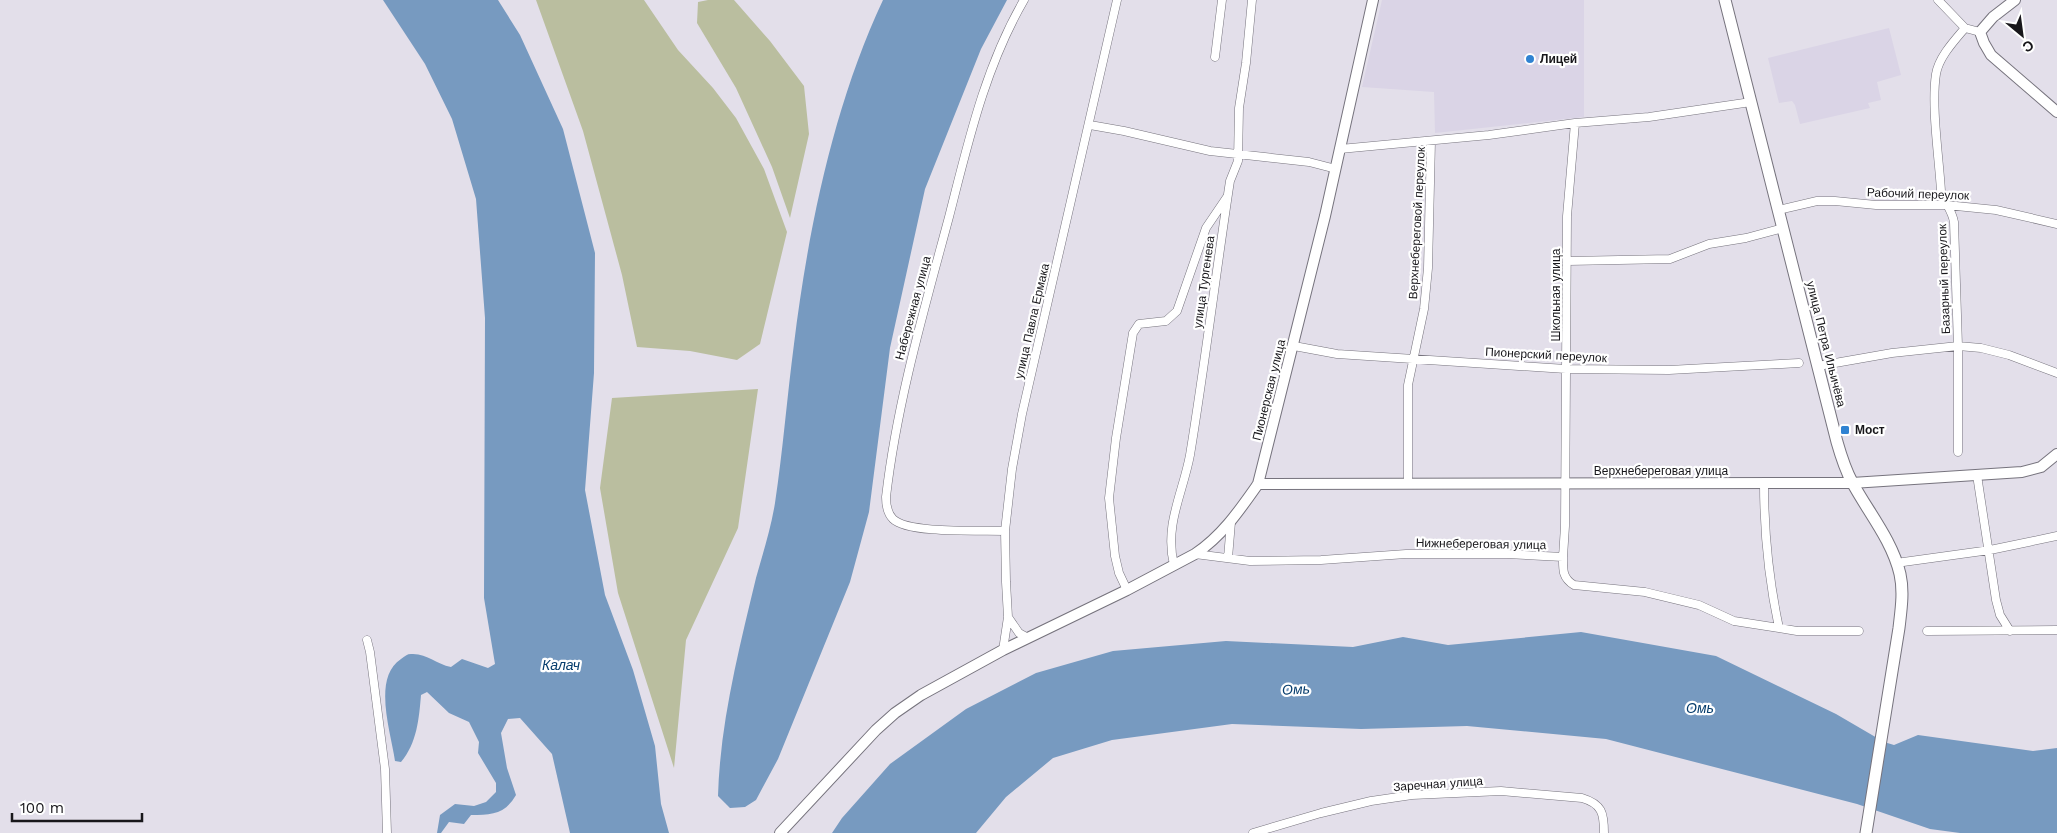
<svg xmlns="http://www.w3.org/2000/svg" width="2057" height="833" font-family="'Work Sans',sans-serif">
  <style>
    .built { fill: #dad4e6 }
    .green { fill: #babe9f }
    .water { fill: #779ac0 }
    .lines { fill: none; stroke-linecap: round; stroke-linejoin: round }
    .minor-casing { stroke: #76737d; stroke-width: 9 }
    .tertiary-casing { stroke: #76737d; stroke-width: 12 }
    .secondary-casing { stroke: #76737d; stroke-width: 13 }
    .minor { stroke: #fff; stroke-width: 8 }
    .tertiary { stroke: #fff; stroke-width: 10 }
    .secondary { stroke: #fff; stroke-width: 11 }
    .poi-dot { fill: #3083d2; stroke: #fff; stroke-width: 2 }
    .labels { text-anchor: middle; stroke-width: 4.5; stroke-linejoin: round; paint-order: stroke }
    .poi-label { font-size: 12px; font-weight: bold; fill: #18171b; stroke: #fff; text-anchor: start }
    .street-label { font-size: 12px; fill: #18171b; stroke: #fff }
    .water-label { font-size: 14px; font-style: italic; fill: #063d6d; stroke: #fff }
  </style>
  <rect width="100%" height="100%" fill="#e3dfea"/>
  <path class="built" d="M1382 0H1584V117L1435 133 1434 92 1362 87Z
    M1889 28 1901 75 1877 82 1881 100 1868 103 1870 108 1800 124 1795 105 1792 101 1779 103 1768 58Z"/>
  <path class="green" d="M536 0H644L678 50 713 88 736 118 764 169 787 232 760 344 737 360 690 351 637 347 622 275 583 131Z
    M708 0H734L770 41 804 86 809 134 790 218 772 167 736 88 697 23 698 2Z
    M758 389 738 528 686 640 674 768 618 593 600 488 612 398Z"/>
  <path class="water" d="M383 0H498L520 35 563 129 595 253 594 373 585 490 605 595 633 670 655 746 661 804 669 833H570L552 754 520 718 508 719 501 733 507 768 516 795C505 814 492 815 471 815L464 824 449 822 441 833H437L440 815 455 804 474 806 486 802 496 792V783L478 753 479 742 469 722 449 713 427 692 421 695C419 719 417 743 401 762L395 761C391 732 372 678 401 659 405 656 407 654 411 654 427 653 436 664 451 667L462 659 488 668 495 664 484 598 485 318 476 199 452 119 425 64Z
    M883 0H1007L981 49 925 189 890 348 869 512 850 582 778 759 756 800 745 807 730 808 718 796C720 723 739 649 756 578 763 553 771 528 775 503 783 450 787 397 794 344 808 230 834 104 883 0Z
    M1581 632 1716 656 1836 714 1884 742 1894 745 1918 735 2033 751 2057 748V833H1960L1930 829 1857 804 1606 739 1467 726 1361 729 1232 724 1112 740 1053 758 1006 797 976 833H832L842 818 890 764 966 709 1036 673 1113 651 1226 641 1353 647 1403 637 1448 645Z"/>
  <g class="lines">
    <defs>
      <path id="minor" d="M1938 0 1965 28 1980 32
        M1215 57 1222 0
        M1090 125 1124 131 1210 151 1309 162 1336 169
        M1340 149 1489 135 1575 123 1649 117 1751 102
        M1778 210 1817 201H1835L1876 205H1946L1996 210 2057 224
        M1568 261 1670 259 1709 244 1746 238 1783 228
        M1294 346 1337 354 1566 369 1669 370 1799 363
        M1818 366 1892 353 1958 346 1981 348 2009 355 2057 373
        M1958 452V346L1954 222C1952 210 1944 202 1941 191 1939 157 1931 106 1936 74 1939 57 1954 41 1965 28
        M1977 475 1996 600 2000 615 2010 631
        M1764 483C1764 532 1769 581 1779 628
        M1408 484V385L1424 309 1428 268 1431 141
        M1005 531C982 530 908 534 893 519 887 513 886 505 886 497 897 402 924 310 949 217 968 143 985 67 1024 0
        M1195 554 1250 561 1321 560 1406 554H1507L1563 557C1563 569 1562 578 1574 585L1645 592 1699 605 1734 621 1779 628 1797 631H1859
        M1563 557 1565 526 1567 216 1575 123
        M1228 558 1231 522
        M1896 563 1990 550 2057 536
        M1174 565C1164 525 1183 493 1190 455 1205 364 1216 272 1230 181L1238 161 1239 108 1246 63 1252 0
        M1127 590 1119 573 1115 556 1109 498 1116 438 1133 333 1139 324 1166 321 1177 311 1206 228 1227 197
        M1008 617 1019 633 1028 638
        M1927 631 2057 630
        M367 640 370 652 385 769 387 833
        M1003 650 1008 617 1006 582 1005 531 1012 469 1022 414 1117 0
        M1253 833 1321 813 1371 801 1412 795 1501 791 1582 798C1602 804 1604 813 1604 833"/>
      <path id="tertiary" d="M2015 0 1993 17 1980 32 1984 43 1991 55 2057 112
        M1258 484 1852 483 2022 472 2041 467 2057 454
        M780 833 876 730 895 713 921 695 1003 650 1127 590 1195 554C1222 536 1239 511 1258 484L1325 216 1373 0"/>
      <path id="secondary" d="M1725 0 1837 442C1841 456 1845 469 1852 482 1868 512 1892 540 1900 574 1904 592 1901 610 1899 628L1866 833"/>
    </defs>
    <use href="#minor" class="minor-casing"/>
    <use href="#tertiary" class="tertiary-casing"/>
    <use href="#secondary" class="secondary-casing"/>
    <use href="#minor" class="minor"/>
    <use href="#tertiary" class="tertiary"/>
    <use href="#secondary" class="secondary"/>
  </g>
  <g class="poi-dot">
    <circle cx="1530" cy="59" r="5"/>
    <rect x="1840" y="425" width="10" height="10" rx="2.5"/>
  </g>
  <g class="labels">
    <g class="poi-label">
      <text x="1540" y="63">Лицей</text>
      <text x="1855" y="434">Мост</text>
    </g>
    <g class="street-label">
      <text transform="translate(1918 194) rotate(2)" y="4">Рабочий переулок</text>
      <text transform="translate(1417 223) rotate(-87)" y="4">Верхнебереговой переулок</text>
      <text transform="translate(1944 279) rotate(-92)" y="4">Базарный переулок</text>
      <text transform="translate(1204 282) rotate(-82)" y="4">улица Тургенева</text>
      <text transform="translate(1556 295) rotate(-90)" y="4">Школьная улица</text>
      <text transform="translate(913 308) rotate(-75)" y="4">Набережная улица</text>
      <text transform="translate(1032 321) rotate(-77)" y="4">улица Павла Ермака</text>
      <text transform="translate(1826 344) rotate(76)" y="4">улица Петра Ильичёва</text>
      <text transform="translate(1546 355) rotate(3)" y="4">Пионерский переулок</text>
      <text transform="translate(1269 390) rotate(-76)" y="4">Пионерская улица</text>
      <text x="1661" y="475">Верхнебереговая улица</text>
      <text transform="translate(1481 544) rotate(1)" y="4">Нижнебереговая улица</text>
      <text transform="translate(1438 784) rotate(-4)" y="4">Заречная улица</text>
    </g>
    <g class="water-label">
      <text x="561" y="670">Калач</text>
      <text transform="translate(1296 689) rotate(-3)" y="5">Омь</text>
      <text x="1700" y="713">Омь</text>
    </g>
  </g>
  <g transform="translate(2022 35) rotate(151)" stroke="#ffffff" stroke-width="4" paint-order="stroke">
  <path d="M0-4L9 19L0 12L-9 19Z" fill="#18171b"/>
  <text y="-8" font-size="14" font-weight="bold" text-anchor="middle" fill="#18171b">С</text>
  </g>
  <path d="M12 813v8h130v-8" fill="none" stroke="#18171b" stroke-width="2.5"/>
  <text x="20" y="813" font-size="15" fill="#18171b" stroke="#ffffff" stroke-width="4" paint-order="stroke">100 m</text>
</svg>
